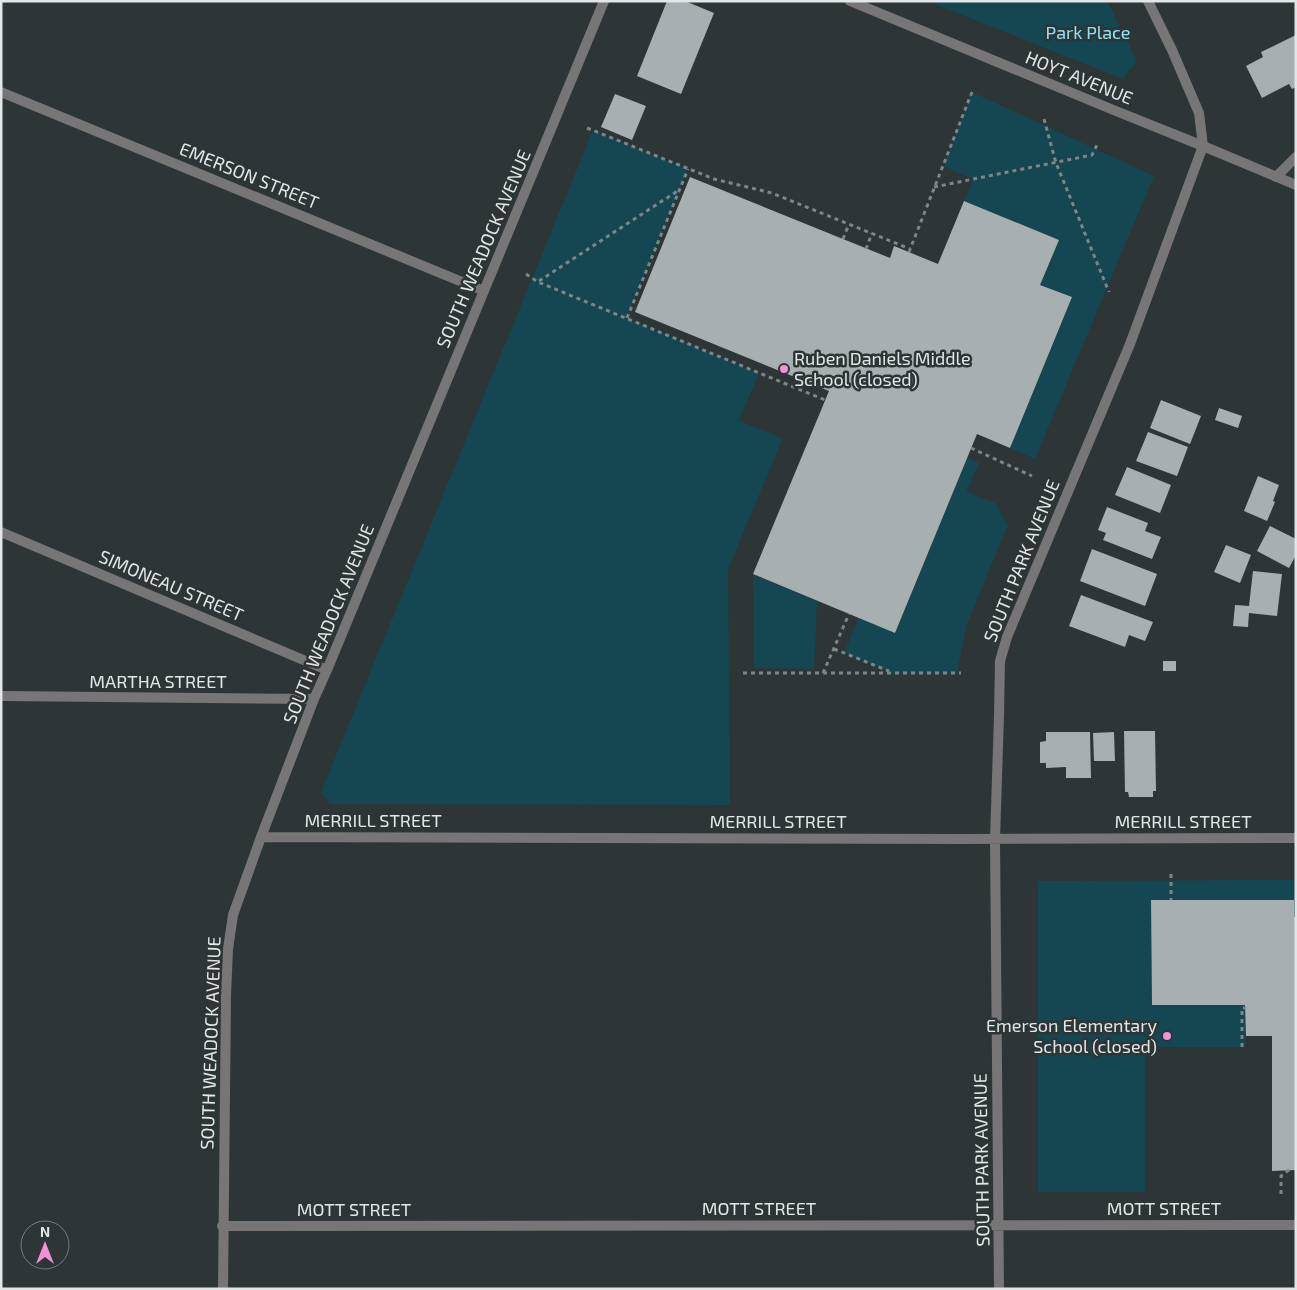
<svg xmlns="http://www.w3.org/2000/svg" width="1297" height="1290" font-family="'Exo 2',sans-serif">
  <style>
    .green { fill: #144751 }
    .building { fill: #a7afb0 }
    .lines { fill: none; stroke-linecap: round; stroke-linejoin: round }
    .path { stroke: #7f8586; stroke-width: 3; stroke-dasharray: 4 4; stroke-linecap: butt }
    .minor { stroke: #777576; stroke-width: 10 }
    .tertiary { stroke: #777576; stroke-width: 10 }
    .poi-dot { fill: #f391d5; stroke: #2e3536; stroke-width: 2 }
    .labels { text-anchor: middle; stroke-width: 5; stroke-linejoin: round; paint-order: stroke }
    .park-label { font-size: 18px; fill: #8de3f6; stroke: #2e3536 }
    .street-label { font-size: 18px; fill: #e2e6e7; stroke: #2e3536 }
    .poi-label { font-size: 18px; fill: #e2e6e7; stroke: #2e3536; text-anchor: start }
  </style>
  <rect width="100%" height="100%" fill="#2e3536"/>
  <path class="green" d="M927 1H1107L1137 61 1123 79Z
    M972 92 1154 176 1035 459 1010 448 1071 297 1040 285 1058 240 964 201 973 179 943 166Z
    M593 130 688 169 627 318 759 373 739 421 783 438 728 569 730 805 330 804 321 792Z
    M967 458 979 463 966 492 995 503 1008 525 967 624 957 673H892L844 653 859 618 895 633Z
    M753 575 817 601 814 669 754 668Z
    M1296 880V917H1294V900L1151 901 1152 1005H1245L1246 1047H1145V1192H1038V881Z"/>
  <path class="building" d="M667 1H685L714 13 681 94 637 76Z
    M1296 35V87L1292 89 1289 84 1262 98 1246 66 1263 57 1261 52Z
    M615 94 646 106 632 140 601 127Z
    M690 177 890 258 894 246 938 264 964 201 1059 240 1040 285 1072 297 1010 448 977 434 895 633 753 574 829 391 635 312Z
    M1161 400 1201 416 1190 444 1150 428Z
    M1219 408 1242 416 1238 428 1215 420Z
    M1148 432 1188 447 1177 476 1136 461Z
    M1127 467 1171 485 1160 513 1115 495Z
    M1258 476 1279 485 1273 501 1275 502 1267 521 1244 511Z
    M1107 507 1148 523 1145 531 1161 537 1152 559 1103 540 1106 533 1098 530Z
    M1270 526 1296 539V555L1289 568 1257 551Z
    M1226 545 1251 555 1240 583 1214 572Z
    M1092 549 1157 574 1145 606 1080 581Z
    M1253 571 1282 574 1277 616 1249 613 1248 627 1233 626 1235 605 1249 606Z
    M1081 595 1153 622 1145 641 1129 635 1125 647 1069 626Z
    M1163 661H1176V671H1163Z
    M1124 731H1155L1156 791H1153V797H1129L1128 792H1125Z
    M1046 732H1090L1091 778H1066V767L1046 768V763H1040V742L1046 741Z
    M1114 732 1115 761H1094L1093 733Z
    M1151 900H1294V917H1296V1170L1272 1171V1036H1246L1245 1005H1152Z"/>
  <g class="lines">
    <path class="path" d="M1044 119 1056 163 1109 292
      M587 128 714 179 772 193 910 249
      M934 187 1092 155 1098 143
      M843 239 849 224
      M866 249 872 233
      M909 252 972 92
      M526 274 538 282 825 400
      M539 281 679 190
      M627 318 688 169
      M971 448 1032 476
      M834 649 889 671
      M743 673H961
      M823 673 849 614
      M1171 874V900
      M1242 1047V1008H1246
      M1281 1194V1176L1289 1170"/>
    <path class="minor" d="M1 92 484 291
      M1276 177 1296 157
      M1 532 327 670
      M1 696 314 699
      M261 837 962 839 1296 838
      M222 1226 1296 1225
      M223 1289 226 995 228 949 233 915 261 837 314 699 327 670 604 1
      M999 1289 995 839 999 716 1000 661 1007 637 1130 344 1203 146 1199 113 1172 50 1148 1"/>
    <path class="tertiary" d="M850 1 1111 109 1203 146 1296 185"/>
  </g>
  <g class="poi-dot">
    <circle cx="784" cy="369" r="5"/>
    <circle cx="1167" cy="1036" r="5"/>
  </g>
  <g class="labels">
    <g class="park-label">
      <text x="1088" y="39">Park Place</text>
    </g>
    <g class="street-label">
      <text transform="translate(1079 78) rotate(22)" y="6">HOYT AVENUE</text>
      <text transform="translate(249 176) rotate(22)" y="6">EMERSON STREET</text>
      <text transform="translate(484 249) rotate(-67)" y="6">SOUTH WEADOCK AVENUE</text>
      <text transform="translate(1022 561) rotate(-68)" y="6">SOUTH PARK AVENUE</text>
      <text transform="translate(171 586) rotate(23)" y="6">SIMONEAU STREET</text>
      <text transform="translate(329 624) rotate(-68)" y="6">SOUTH WEADOCK AVENUE</text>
      <text x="158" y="688">MARTHA STREET</text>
      <text x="373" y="827">MERRILL STREET</text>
      <text x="778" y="828">MERRILL STREET</text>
      <text x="1183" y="828">MERRILL STREET</text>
      <text transform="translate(211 1043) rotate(-88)" y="6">SOUTH WEADOCK AVENUE</text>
      <text transform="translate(982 1160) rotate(-91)" y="6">SOUTH PARK AVENUE</text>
      <text x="759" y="1215">MOTT STREET</text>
      <text x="1164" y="1215">MOTT STREET</text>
      <text x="354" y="1216">MOTT STREET</text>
    </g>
    <g class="poi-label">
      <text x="794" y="365">Ruben Daniels Middle<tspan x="794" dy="21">School (closed)</tspan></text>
      <text x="1157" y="1032" text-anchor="end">Emerson Elementary<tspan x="1157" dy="21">School (closed)</tspan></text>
    </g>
  </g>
  <rect width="1297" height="1290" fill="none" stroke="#e2e6e7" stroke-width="5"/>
  <g transform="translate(45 1245)"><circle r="24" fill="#2e3536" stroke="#767c7d"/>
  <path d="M0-4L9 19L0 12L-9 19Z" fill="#f391d5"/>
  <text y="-8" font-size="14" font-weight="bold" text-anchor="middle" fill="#e2e6e7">N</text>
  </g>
</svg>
